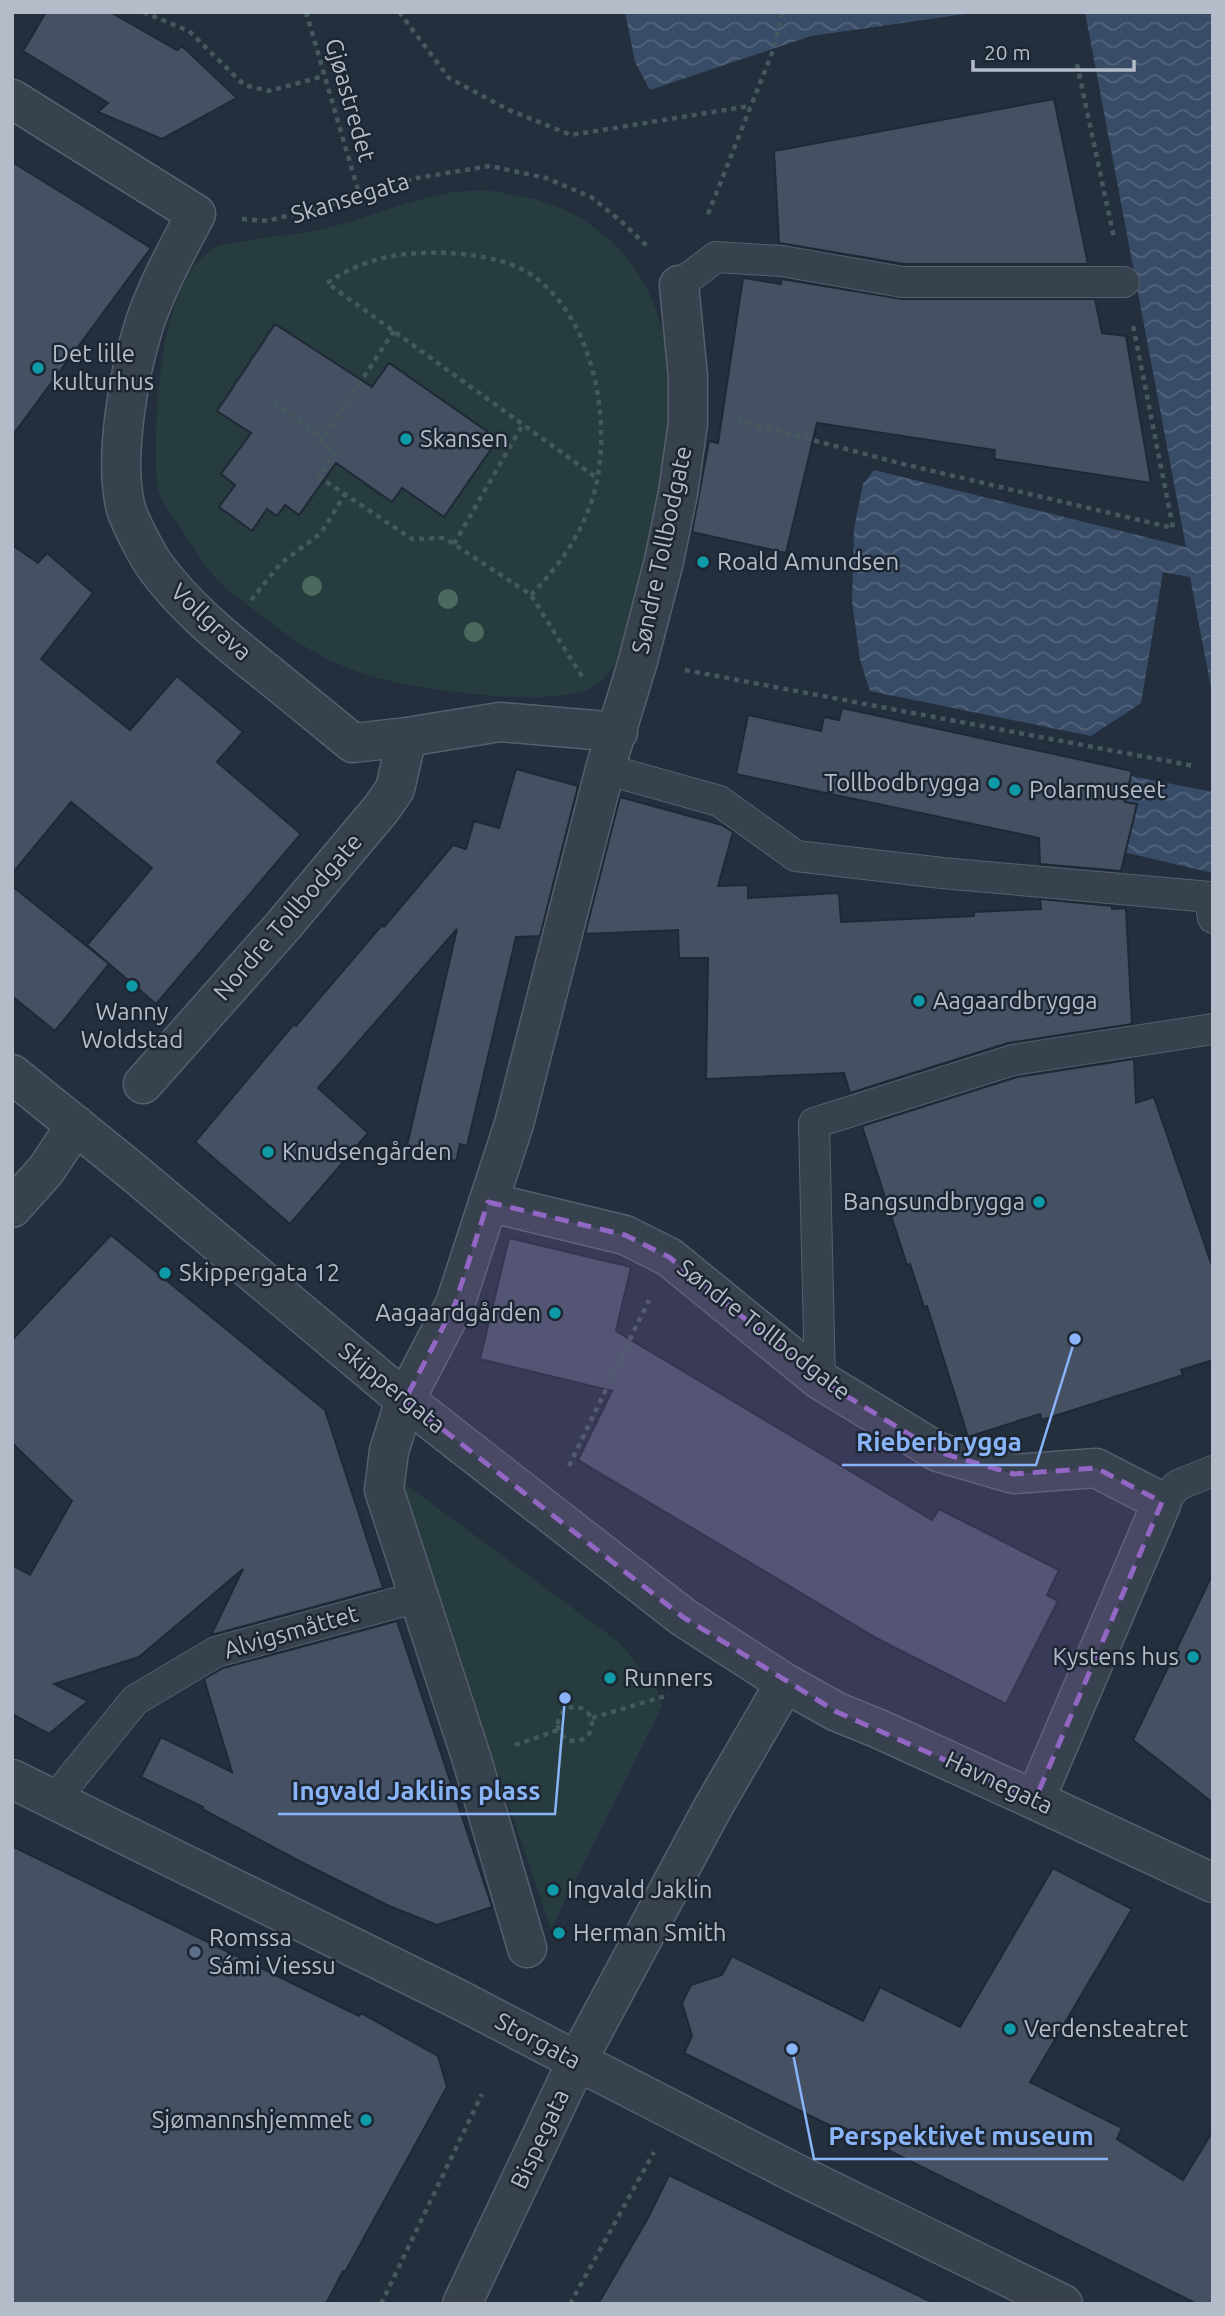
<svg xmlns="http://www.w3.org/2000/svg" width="1225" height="2316" font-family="Ubuntu,sans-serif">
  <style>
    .green { fill: #263c3f }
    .water { fill: url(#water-waves) }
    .building { fill: #455162; stroke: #1f2835; stroke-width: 2 }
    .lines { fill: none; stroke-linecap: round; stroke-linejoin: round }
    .service-casing { stroke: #565f6c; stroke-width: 32 }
    .pedestrian-casing { stroke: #565f6c; stroke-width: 41 }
    .minor-casing { stroke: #565f6c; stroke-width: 41 }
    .tertiary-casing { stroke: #565f6c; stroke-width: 41 }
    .path { stroke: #44595c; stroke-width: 4.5; stroke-dasharray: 5 5; stroke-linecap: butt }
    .service { stroke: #38414e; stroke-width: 30 }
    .pedestrian { stroke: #38414e; stroke-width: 38 }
    .minor { stroke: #38414e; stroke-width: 38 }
    .tertiary { stroke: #38414e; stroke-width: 38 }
    .tree { fill: #4b6a5d }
    .marked { fill: #9266c3; fill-opacity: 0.2; stroke: #9266c3; stroke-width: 5; stroke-dasharray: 14 9; stroke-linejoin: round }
    .culture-dot { fill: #0f9aa8; stroke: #1d2633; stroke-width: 2.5 }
    .service-dot { fill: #5c6f8a; stroke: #1d2633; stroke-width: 2.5 }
    .labels { text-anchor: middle; stroke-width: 5; stroke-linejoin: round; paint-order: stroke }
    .street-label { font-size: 24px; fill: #b4bcc9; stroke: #1d2633 }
    .poi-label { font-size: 24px; fill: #b4bcc9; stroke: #1d2633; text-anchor: start }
    .leader { fill: none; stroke: #8ab4f8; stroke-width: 2.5 }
    .callout-dot { fill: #8ab4f8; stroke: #1d2633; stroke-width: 2.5 }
    .callout-label { font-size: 26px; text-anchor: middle; font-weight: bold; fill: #8ab4f8; stroke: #1d2633; stroke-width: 5; stroke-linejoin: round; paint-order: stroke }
  </style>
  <defs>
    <pattern id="water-waves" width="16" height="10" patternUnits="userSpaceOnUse" patternTransform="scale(1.75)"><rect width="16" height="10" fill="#394c67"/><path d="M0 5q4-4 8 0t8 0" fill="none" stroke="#53647b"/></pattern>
  </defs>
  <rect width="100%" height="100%" fill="#242f3e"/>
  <path class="green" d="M486 190C515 195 549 200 575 215 674 273 677 371 663 473 658 507 654 539 645 572 634 609 629 662 596 685 560 712 401 688 358 672 321 659 288 637 258 613 247 604 235 596 225 587 205 569 190 541 175 519 171 513 165 506 161 498 155 484 156 464 156 449 157 394 162 276 216 247 223 244 233 243 241 242 268 236 296 235 323 229 366 219 410 199 453 192 463 191 475 191 486 190Z
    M397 1478 620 1643 657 1690 662 1706 551 1929Z"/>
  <path class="water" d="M625 12H979L811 36 650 90 635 62Z
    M1085 12H1213V698L1190 577 1163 572 1141 703 1091 736 870 691 860 660 852 601 854 529 863 484 874 470 1186 547Z
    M1131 776 1213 792V873L1115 850Z"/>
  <path class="building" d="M46 12H110L177 50 182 46 237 98 162 139 98 112 108 103 23 51Z
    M1054 99 1088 264H904L779 243 774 151Z
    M12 162 151 248 12 436Z
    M743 278 781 284V279L902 299H1095L1102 333 1126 336 1151 483 994 459 995 450 817 423 786 553 692 532 709 441 718 443Z
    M275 324 372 387 389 363 498 439 444 517 402 488 392 502 336 463 299 515 285 505 277 516 267 509 252 531 219 507 235 485 221 474 251 433 217 411Z
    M12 545 38 563 47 553 93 593 41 659 130 730 177 676 243 732 217 762 301 834 156 1004 87 945 152 868 71 802 12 874Z
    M842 708 1132 771 1125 802 1137 804 1121 871 1040 864 1039 838 736 774 748 715 821 731 824 717 839 720Z
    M516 769 578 786 540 936 516 937 467 1146 460 1144 456 1161 406 1150 457 929 318 1088 368 1133 290 1224 195 1142 294 1024 296 1026 382 925 384 927 453 845 466 849 474 821 499 828Z
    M620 797 722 825 733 832 718 886 748 885V898L839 893 841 922 974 916V912L1041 909 1040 899 1112 906V909L1126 908 1132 1024 1008 1043 850 1093 844 1073 706 1079 708 958H679L678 930 585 934Z
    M12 886 109 964 55 1031 12 996Z
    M1134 1059 1136 1103 1154 1097 1213 1269V1360L1181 1370 1183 1375 1042 1420 1040 1414 968 1437 927 1306 924 1307 910 1264 907 1265 862 1126 1017 1077Z
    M111 1235 325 1410 383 1588 211 1635 243 1569 139 1657 54 1684 88 1701 49 1734 12 1714V1565L30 1575 72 1501 12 1443V1340Z
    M509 1238 631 1267 616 1331 932 1520 939 1509 1059 1570 1047 1595 1058 1601 1006 1704 878 1639 578 1460 612 1391 480 1359Z
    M1213 1573V1803L1133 1740Z
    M397 1621 492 1907 437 1925 389 1906 305 1864 202 1809 203 1807 141 1777 161 1737 232 1772 204 1679 223 1668Z
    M12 1846 359 2016 361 2013 438 2056 447 2087 345 2272 343 2271 326 2304H12Z
    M1053 1868 1132 1909 1030 2082 1122 2128 1117 2139 1183 2180 1213 2131V2304H1197L840 2126 839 2130 684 2053 692 2036 682 2003 691 1985 722 1975 732 1956 863 2021 880 1987 960 2027Z
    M669 2175 790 2234 936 2304H598L648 2218Z"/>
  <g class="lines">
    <defs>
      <path id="service" d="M679 285 716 257 782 261 902 282H1124
        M605 769 719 801 796 856 942 873 1210 897 1213 918
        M820 1380 814 1123 1013 1060 1213 1029
        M1162 1502 1178 1485 1213 1471
        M54 1800 135 1700 216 1652 418 1597"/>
      <path id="pedestrian" d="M405 1400 389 1451 384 1490 472 1760 527 1948
        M577 2061 799 2175 1063 2304"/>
      <path id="minor" d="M12 99 196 214C177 250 157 286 144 325 129 373 113 459 126 509 130 522 147 555 155 566 184 606 223 638 262 669 292 693 322 718 353 743L407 737 500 722 618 732
        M143 1084 283 926 381 809 395 789 407 737
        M488 1202 625 1235 669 1257 820 1380 938 1452 1014 1474 1096 1468 1162 1502 1035 1800
        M12 1208 46 1170 76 1125
        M405 1400 455 1304 514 1124 605 769 638 661 664 561 678 493 688 423V377L679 285
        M785 1683 837 1712 879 1729 1035 1800 1213 1883"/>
      <path id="tertiary" d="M12 1074 132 1171 405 1400 683 1617 785 1683 712 1809 577 2061 462 2304
        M12 1779 458 1999 577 2061"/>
    </defs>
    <use href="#service" class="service-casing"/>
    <use href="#pedestrian" class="pedestrian-casing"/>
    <use href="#minor" class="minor-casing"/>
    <use href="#tertiary" class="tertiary-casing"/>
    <path class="path" d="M143 12 189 31 244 85 269 91 324 76
      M306 12 360 197
      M399 12 449 78 509 110 571 135 750 106
      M1077 64 1114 238
      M708 214 774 48 782 12
      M242 219 267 221 360 197 417 178 490 166 546 178 591 197 622 222 649 248
      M394 331 321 442 336 452 319 477 412 539 445 538 531 595 583 678
      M274 403 324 438
      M737 420 899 463 1173 528 1133 325
      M454 544 523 424
      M531 595C559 566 581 535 593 497 614 427 595 316 530 274 507 259 476 255 448 253 403 251 365 257 327 283L597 478
      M251 600 281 563 321 533 345 494
      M685 670 1194 766
      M569 1466 649 1300
      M558 1724a17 17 0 1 1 34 0a17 17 0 1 1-34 0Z
      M592 1718 669 1695
      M515 1745 558 1730
      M381 2304 482 2094
      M570 2304 654 2152"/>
    <use href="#service" class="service"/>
    <use href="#pedestrian" class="pedestrian"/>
    <use href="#minor" class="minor"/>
    <use href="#tertiary" class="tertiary"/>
  </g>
  <g class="tree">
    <circle cx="312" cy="586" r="10"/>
    <circle cx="448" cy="599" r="10"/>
    <circle cx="474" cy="632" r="10"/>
  </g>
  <path class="marked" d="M488 1202 625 1235 669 1257 820 1380 938 1452 1014 1474 1096 1468 1162 1502 1035 1800 837 1712 683 1617 405 1400 455 1304Z"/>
  <g class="culture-dot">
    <circle cx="38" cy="368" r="7"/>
    <circle cx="406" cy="439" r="7"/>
    <circle cx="703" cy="562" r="7"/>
    <circle cx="994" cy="783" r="7"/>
    <circle cx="1015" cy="790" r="7"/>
    <circle cx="132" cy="986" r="7"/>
    <circle cx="919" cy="1001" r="7"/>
    <circle cx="268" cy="1152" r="7"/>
    <circle cx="1039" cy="1202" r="7"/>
    <circle cx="165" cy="1273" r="7"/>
    <circle cx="555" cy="1313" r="7"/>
    <circle cx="1193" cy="1657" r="7"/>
    <circle cx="610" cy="1678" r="7"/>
    <circle cx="553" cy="1890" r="7"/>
    <circle cx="559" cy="1933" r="7"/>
    <circle cx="1010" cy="2029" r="7"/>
    <circle cx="366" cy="2120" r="7"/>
  </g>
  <circle class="service-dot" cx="195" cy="1952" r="7"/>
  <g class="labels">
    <g class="street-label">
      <text transform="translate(350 100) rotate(74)" y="8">Gjøastredet</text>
      <text transform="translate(350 198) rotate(-17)" y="8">Skansegata</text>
      <text transform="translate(662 550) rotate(-78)" y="8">Søndre Tollbodgate</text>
      <text transform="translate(211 622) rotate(43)" y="8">Vollgrava</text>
      <text transform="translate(288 917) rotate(-49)" y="8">Nordre Tollbodgate</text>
      <text transform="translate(764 1330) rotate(38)" y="8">Søndre Tollbodgate</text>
      <text transform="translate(392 1388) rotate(39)" y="8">Skippergata</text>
      <text transform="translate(291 1632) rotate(-16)" y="8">Alvigsmåttet</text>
      <text transform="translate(999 1783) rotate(25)" y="8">Havnegata</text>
      <text transform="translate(538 2041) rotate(28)" y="8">Storgata</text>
      <text transform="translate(540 2139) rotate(-65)" y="8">Bispegata</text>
    </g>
    <g class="poi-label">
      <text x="52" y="362">Det lille<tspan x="52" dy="28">kulturhus</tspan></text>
      <text x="420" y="447">Skansen</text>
      <text x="717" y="570">Roald Amundsen</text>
      <text x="980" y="791" text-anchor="end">Tollbodbrygga</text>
      <text x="1029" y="798">Polarmuseet</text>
      <text x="933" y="1009">Aagaardbrygga</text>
      <text x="132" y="1020" text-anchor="middle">Wanny<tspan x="132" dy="28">Woldstad</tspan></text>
      <text x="282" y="1160">Knudsengården</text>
      <text x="1025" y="1210" text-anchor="end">Bangsundbrygga</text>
      <text x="179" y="1281">Skippergata 12</text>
      <text x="541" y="1321" text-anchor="end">Aagaardgården</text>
      <text x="1179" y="1665" text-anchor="end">Kystens hus</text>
      <text x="624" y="1686">Runners</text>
      <text x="567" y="1898">Ingvald Jaklin</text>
      <text x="573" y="1941">Herman Smith</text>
      <text x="209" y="1946">Romssa<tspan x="209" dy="28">Sámi Viessu</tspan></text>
      <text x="1024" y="2037">Verdensteatret</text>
      <text x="352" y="2128" text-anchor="end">Sjømannshjemmet</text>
    </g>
  </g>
  <path class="leader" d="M1075 1339L1036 1465H842M565 1698L555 1814H278M792 2049L814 2159H1108"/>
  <g class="callout-dot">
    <circle cx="1075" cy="1339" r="7"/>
    <circle cx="565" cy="1698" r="7"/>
    <circle cx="792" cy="2049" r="7"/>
  </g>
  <g class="callout-label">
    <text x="939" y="1451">Rieberbrygga</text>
    <text x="416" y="1800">Ingvald Jaklins plass</text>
    <text x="961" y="2145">Perspektivet museum</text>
  </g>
  <rect width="1225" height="2316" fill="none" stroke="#b4bcc9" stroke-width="28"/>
  <path d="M973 60v10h161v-10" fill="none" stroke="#b4bcc9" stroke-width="3.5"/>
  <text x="984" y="60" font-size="21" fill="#b4bcc9" stroke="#1d2633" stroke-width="5" paint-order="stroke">20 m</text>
</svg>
